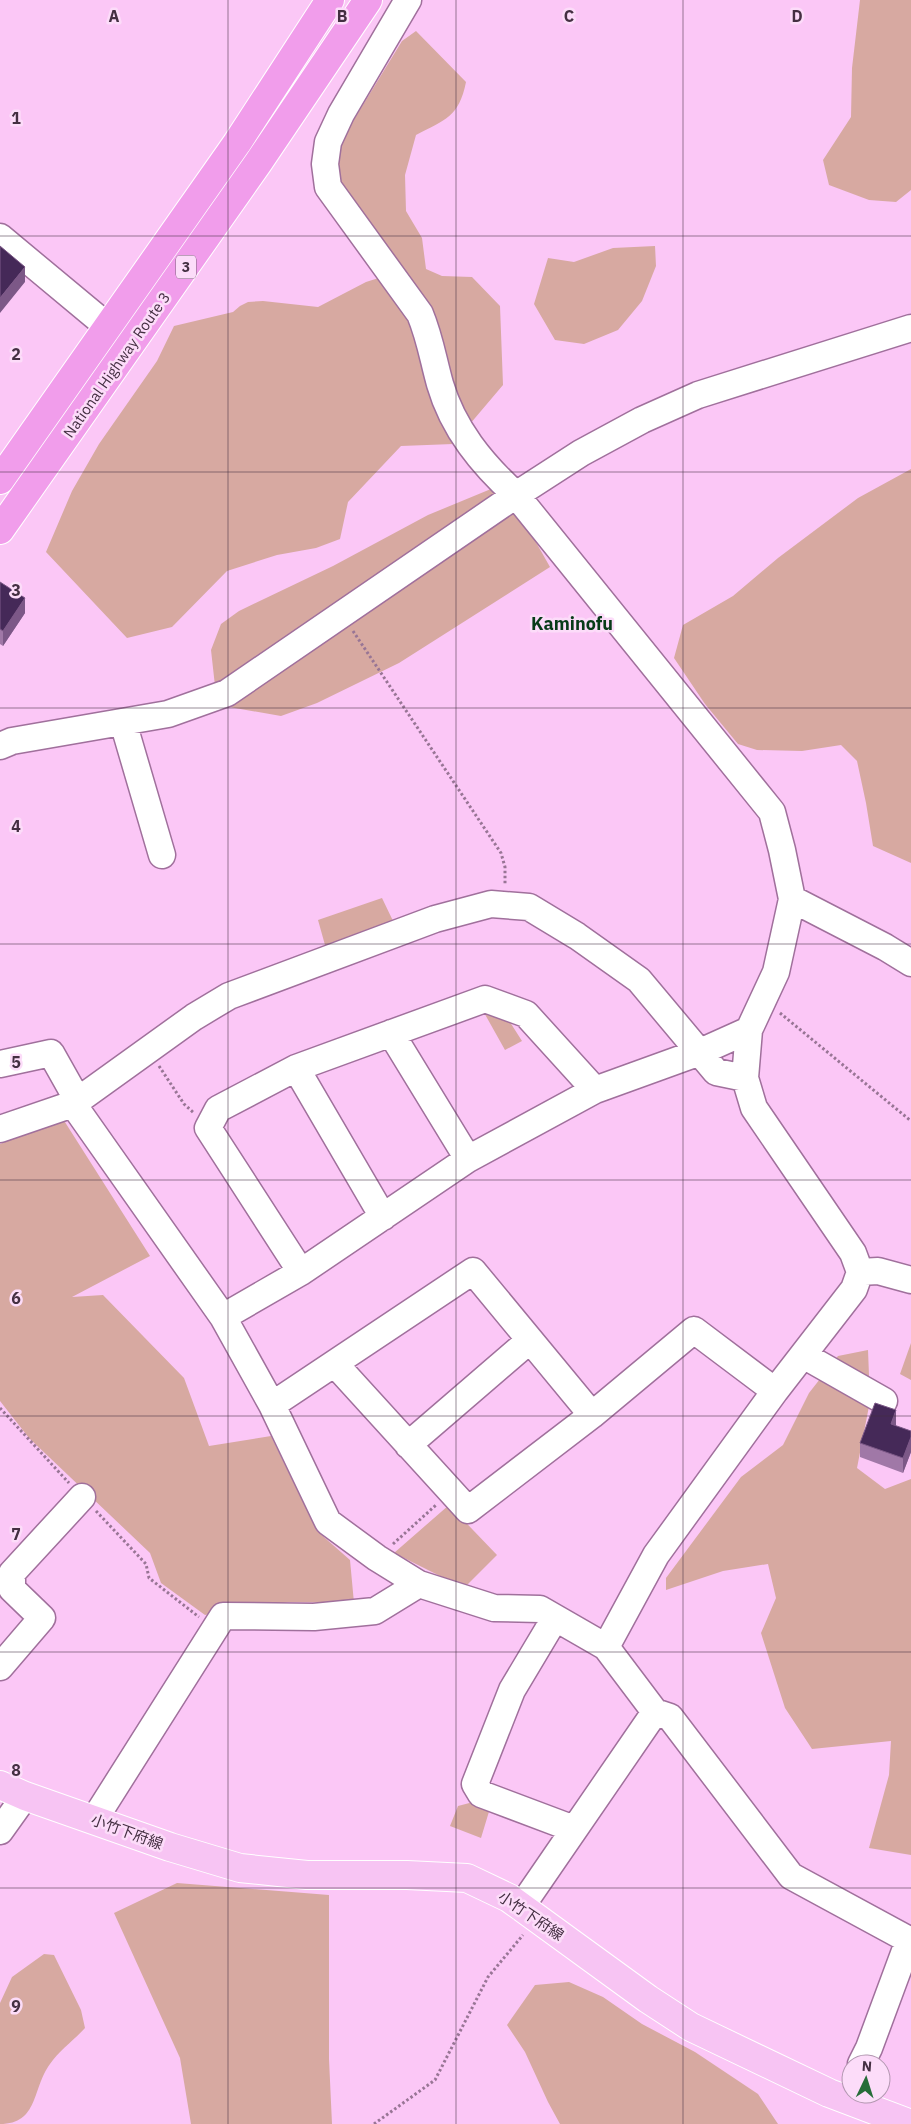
<svg xmlns="http://www.w3.org/2000/svg" width="911" height="2124" font-family="'IBM Plex Sans','Noto Sans JP',sans-serif">
  <style>
    .green { fill: #d7a9a1 }
    .lines { fill: none; stroke-linecap: round; stroke-linejoin: round }
    .minor-casing { stroke: #a0709c; stroke-width: 29 }
    .major-casing { stroke: #fff; stroke-width: 30 }
    .highway-casing { stroke: #fff; stroke-width: 30 }
    .path { stroke: #987595; stroke-width: 3; stroke-dasharray: 2.5 2.5; stroke-linecap: butt }
    .minor { stroke: #fff; stroke-width: 26 }
    .major { stroke: #f7c4f3; stroke-width: 28 }
    .highway { stroke: #f19deb; stroke-width: 28 }
    .wall { fill: #a078a7 }
    .shaded-wall { fill: #7c5887 }
    .building { fill: #452958; stroke: #7c5887 }
    .grid { fill: none; stroke: #442f42; stroke-width: 1; stroke-opacity: 0.55 }
    .labels { text-anchor: middle; stroke-width: 5; stroke-linejoin: round; paint-order: stroke }
    .shield { fill: #fcdcf9; stroke: #7b6379; stroke-width: 1 }
    .shield-label { font-size: 14px; font-weight: bold; fill: #442f42 }
    .street-label { font-size: 15px; fill: #442f42; stroke: #fcdcf9 }
    .quarter-label { font-size: 18px; font-weight: bold; fill: #073b18; stroke: #fcdcf9 }
    .grid-label { font-size: 16px; text-anchor: middle; font-weight: bold; fill: #442f42; stroke: #fcdcf9; stroke-width: 5; stroke-linejoin: round; paint-order: stroke }
  </style>
  <rect width="100%" height="100%" fill="#fbc7f6"/>
  <path class="green" d="M860 0H911V190L896 202 869 200 829 185 823 160 851 117 852 68Z
    M416 31 466 82C459 117 445 120 416 135L405 175 406 211 422 238 426 269 442 276 472 277 500 306 503 385 453 444 401 446 348 502 340 539 316 548 277 555 227 571 172 627 127 638 46 552 72 491 99 444 157 361 174 326 233 312 240 306 248 302 263 301 318 307 366 282 385 276 333 185 339 144 402 41Z
    M655 246 656 266 642 301 618 330 584 344 555 340 534 304 548 258 574 262 613 248Z
    M911 469V863L873 846 866 803 857 761 841 745 802 751 757 750 738 744 705 704 674 658 683 625 733 596 778 558 858 498Z
    M503 484 550 567 399 663 317 703 281 716 229 707 215 686 211 650 221 624 239 611 333 566 428 515Z
    M382 898 394 923 325 945 318 920Z
    M482 1009 503 1011 522 1041 505 1050Z
    M63 1119 150 1256 72 1297 103 1295 184 1378 209 1446 271 1436 317 1531 350 1560 354 1603 288 1602 205 1615 161 1583 150 1553 29 1438 0 1401V1144Z
    M911 1343V1380L900 1374Z
    M868 1350 870 1401 857 1468 885 1489 911 1479V1855L869 1848 889 1775 891 1741 812 1749 785 1708 761 1633 776 1598 768 1564 723 1571 666 1590V1578L741 1477 783 1445 809 1393 838 1356Z
    M449 1505 497 1555 464 1588 394 1553Z
    M477 1801 491 1805 481 1838 450 1826 458 1806Z
    M177 1883 329 1895V2059L332 2124H191L180 2058 114 1913Z
    M44 1954 54 1955 81 2010 85 2028C74 2040 59 2051 50 2064 32 2088 39 2124 0 2124V2003L12 1977Z
    M569 1982 603 1997 642 2024 695 2052 758 2094 778 2124H560L548 2102 525 2052 507 2025 535 1985Z"/>
  <g class="lines">
    <defs>
      <path id="minor" d="M408 0 341 114 328 142 325 164 328 187 420 314C430 338 433 359 440 384 453 429 482 464 516 495L772 812 782 850 792 899 776 972 749 1030 745 1078 754 1108 853 1253 860 1272 854 1289 775 1391 656 1555 606 1647 655 1712 521 1907
        M0 237 107 326
        M123 722 162 855
        M0 746 12 741 168 714 227 693 516 495 581 453 642 420 698 395 911 328
        M792 899 885 947 911 963
        M391 1033 468 1159
        M0 1064 51 1053 78 1101
        M296 1068 383 1217
        M73 1104 223 1317 272 1405 328 1522 377 1558 419 1584 494 1608 540 1609 606 1647
        M0 1129 73 1104 194 1017 229 996 435 919 491 904 529 907 577 936 639 980 716 1072 745 1078
        M301 1272 208 1128 218 1109 296 1068 485 999 526 1014 595 1090
        M860 1272 878 1271 911 1280
        M223 1317 301 1272 468 1159 595 1090 700 1052 749 1030
        M803 1355 884 1401
        M335 1364 468 1510 592 1415 694 1330 775 1391
        M272 1405 473 1271 592 1415
        M408 1445 530 1340
        M555 1618 512 1690 475 1784 481 1794 574 1829
        M0 1667 42 1618 12 1589V1573L82 1497
        M655 1712 670 1717 791 1876 909 1940 869 2048 861 2064
        M94 1820 223 1616 314 1617 375 1611 419 1584
        M0 1831 25 1796"/>
      <path id="major" d="M0 1785 25 1796 170 1847 240 1868 307 1875H407L467 1878 509 1898 648 1999 691 2027 829 2093 911 2124"/>
      <path id="highway" d="M0 480 237 143 330 0
        M0 530 258 163 368 0"/>
    </defs>
    <use href="#minor" class="minor-casing"/>
    <use href="#major" class="major-casing"/>
    <use href="#highway" class="highway-casing"/>
    <path class="path" d="M353 631 501 853 505 867V884
      M780 1013 911 1121
      M159 1066 184 1104 194 1113
      M0 1408 69 1483
      M96 1511 146 1564 149 1578 199 1617
      M393 1544 436 1505
      M374 2124 435 2080 488 1977 523 1935"/>
    <use href="#minor" class="minor"/>
    <use href="#major" class="major"/>
    <use href="#highway" class="highway"/>
  </g>
  <path class="wall" d="M0 582 25 613 3 646 0 644Z
    M896 1426 911 1431V1452L903 1473 860 1457V1443Z"/>
  <path class="shaded-wall" d="M25 267V282L0 313V298Z
    M25 598V613L3 646V631Z
    M896 1410V1425L891 1439V1424Z
    M911 1437V1452L903 1473V1458Z"/>
  <path class="building" d="M0 246 25 267 0 298Z
    M0 582 25 598 3 631 0 629Z
    M875 1403 896 1410 891 1424 911 1431V1437L903 1458 860 1443Z"/>
  <path class="grid" d="M228 0V2124M456 0V2124M683 0V2124M0 236H911M0 472H911M0 708H911M0 944H911M0 1180H911M0 1416H911M0 1652H911M0 1888H911"/>
  <g class="labels">
    <rect class="shield" x="176" y="255.5" width="20" height="23" rx="4"/>
    <g class="shield-label">
      <text x="186" y="272">3</text>
    </g>
    <g class="street-label">
      <text transform="translate(117 365) rotate(-55)" y="5">National Highway Route 3</text>
      <text transform="translate(127 1832) rotate(20)" y="5">小竹下府線</text>
      <text transform="translate(531 1916) rotate(34)" y="5">小竹下府線</text>
    </g>
    <g class="quarter-label">
      <text x="572" y="630">Kaminofu</text>
    </g>
  </g>
  <g class="grid-label">
    <text x="114" y="22">A</text>
    <text x="342" y="22">B</text>
    <text x="569" y="22">C</text>
    <text x="797" y="22">D</text>
    <text x="16" y="124">1</text>
    <text x="16" y="360">2</text>
    <text x="16" y="596">3</text>
    <text x="16" y="832">4</text>
    <text x="16" y="1068">5</text>
    <text x="16" y="1304">6</text>
    <text x="16" y="1540">7</text>
    <text x="16" y="1776">8</text>
    <text x="16" y="2012">9</text>
  </g>
  <g transform="translate(866 2079) rotate(4)"><circle r="24" fill="#fcdcf9" stroke="#b297b0"/>
  <path d="M0-4L9 19L0 12L-9 19Z" fill="#266d39"/>
  <text y="-8" font-size="14" font-weight="bold" text-anchor="middle" fill="#442f42">N</text>
  </g>
</svg>
